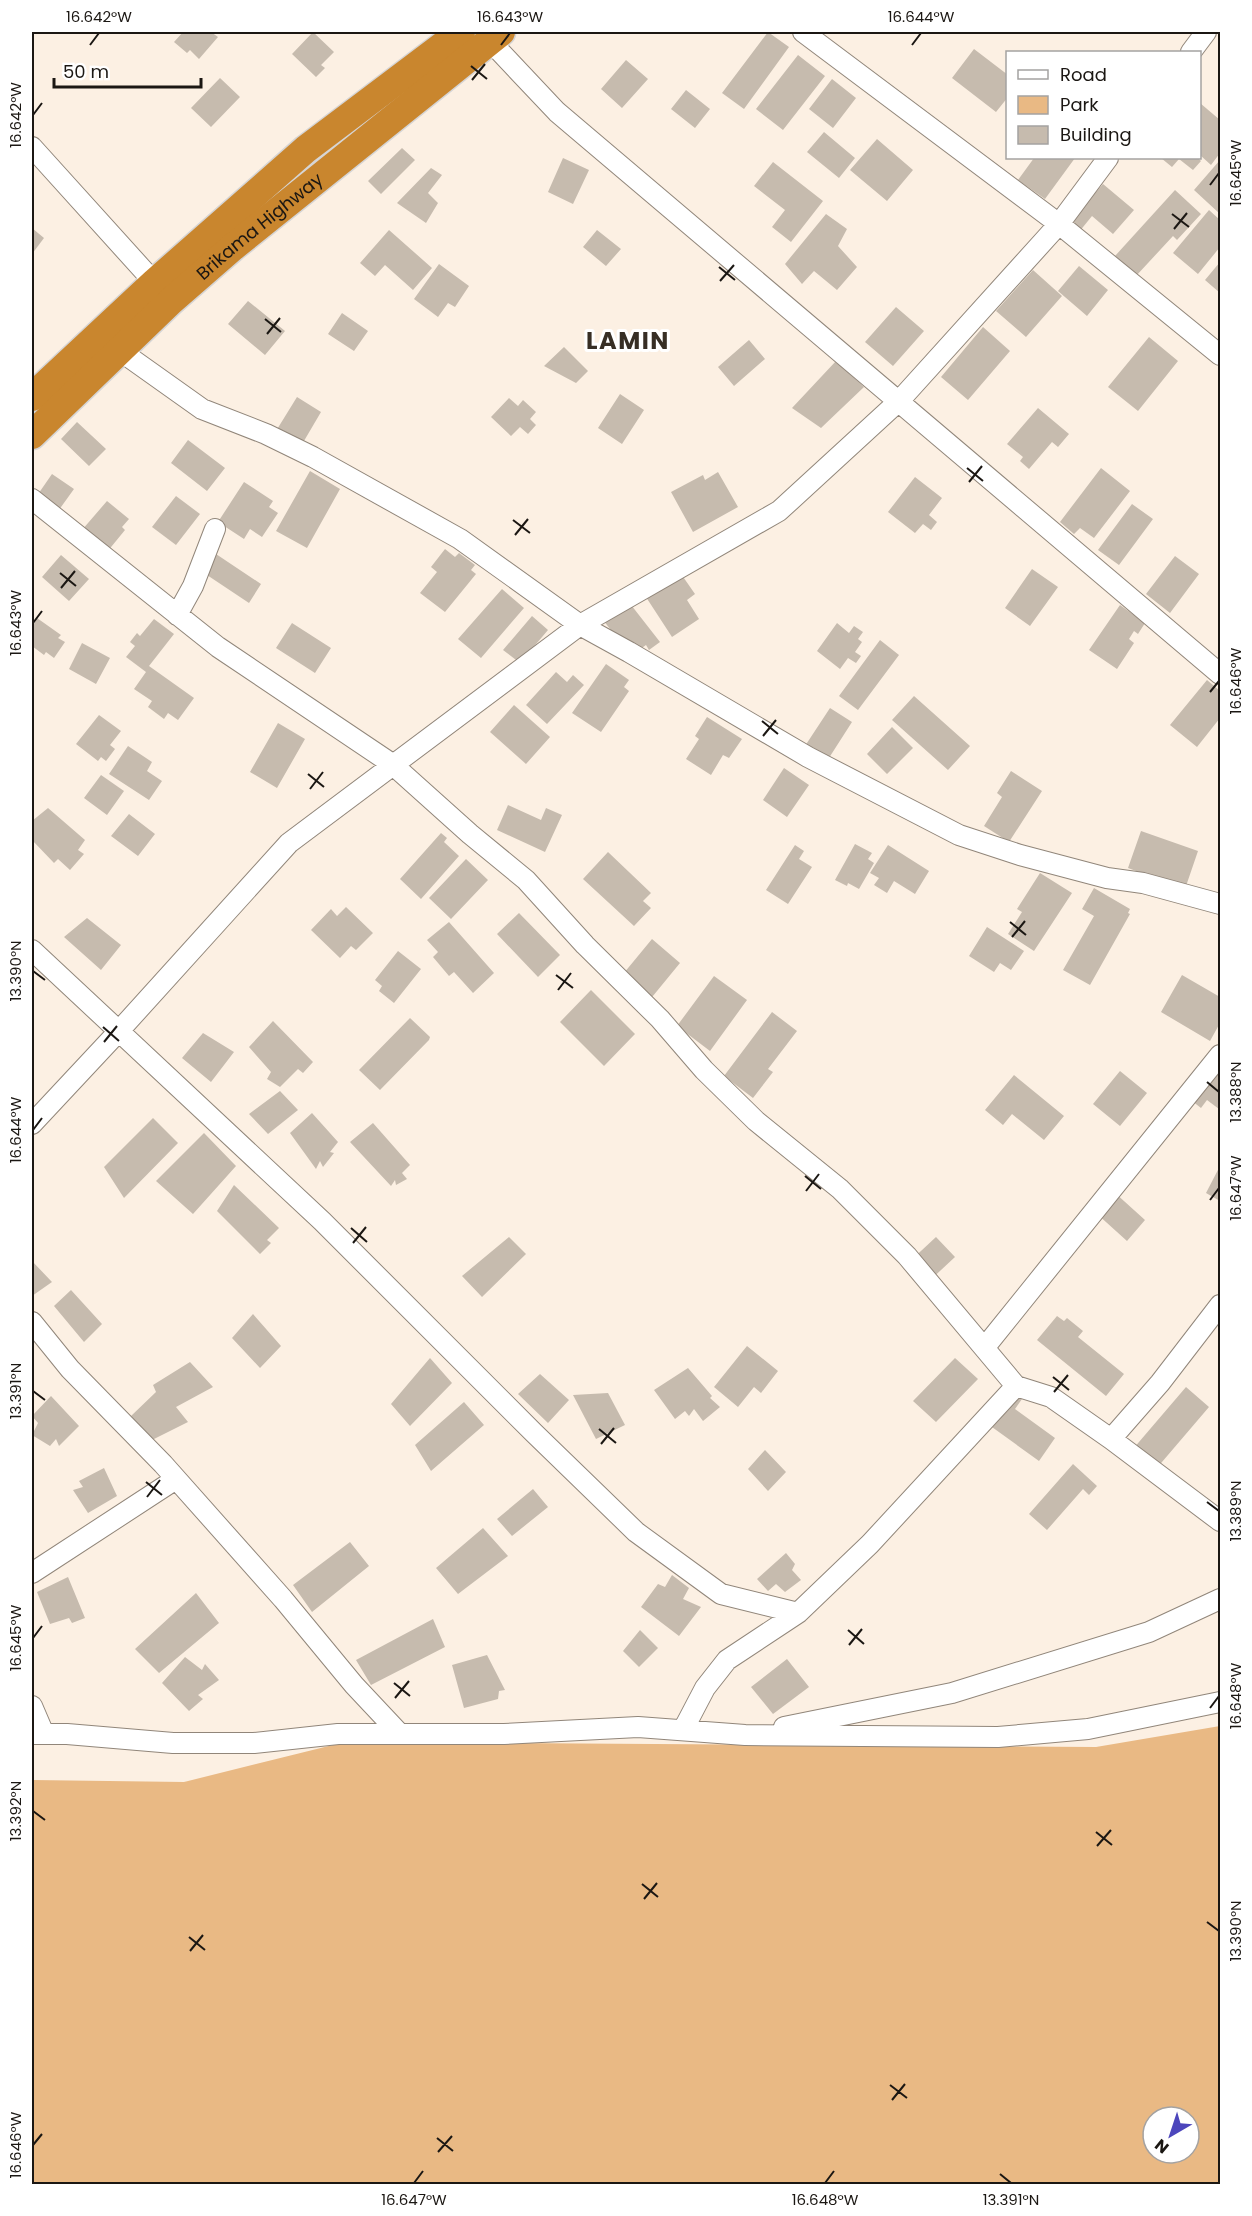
<svg xmlns="http://www.w3.org/2000/svg" width="1252" height="2216" font-family="Poppins,sans-serif">
  <style>
    .green { fill: #e9b984; fill-rule: evenodd }
    .building { fill: #c6bbae }
    .lines { fill: none; stroke-linecap: round; stroke-linejoin: round }
    .minor-casing { stroke: #91867a; stroke-width: 22 }
    .highway-casing { stroke: #d6d5d5; stroke-width: 31 }
    .minor { stroke: #fff; stroke-width: 20 }
    .highway { stroke: #c9862e; stroke-width: 28 }
    .ticks { fill: none; stroke: #1b1713; stroke-width: 2 }
    .labels { text-anchor: middle; stroke-width: 6; stroke-linejoin: round; paint-order: stroke }
    .street-label { font-size: 18px; fill: #1b1713; stroke: #fff }
    .district-label { font-size: 24px; font-weight: bold; letter-spacing: 1.5px; fill: #372e24; stroke: #fff }
    .neatline { fill: none; stroke: #1b1713; stroke-width: 2 }
    .ticks-label { font-size: 15px; text-anchor: middle; fill: #1b1713 }
  </style>
  <rect width="100%" height="100%" fill="#fcf0e3"/>
  <path class="green" d="M1220 1726V2184H32V1780L184 1782 345 1742 1096 1747ZM1153 2117H1189V2153H1153Z"/>
  <path class="building" d="M183 32H211L218 37 199 59 190 50 187 53 174 42Z
    M313 32 334 52 321 65 325 68 316 77 292 54Z
    M768 32 789 47 744 109 722 93Z
    M974 49 1008 75V97L996 112 952 78Z
    M798 55 825 76 783 130 756 109Z
    M626 60 648 79 622 108 601 89Z
    M220 78 240 97 211 127 191 108Z
    M832 79 856 98 833 128 809 109Z
    M686 90 710 109 695 128 671 109Z
    M1200 103 1220 120V153L1211 165 1200 155Z
    M824 132 855 158 839 178 807 152Z
    M877 139 913 170 887 201 850 170Z
    M402 148 415 160 381 194 368 181Z
    M563 158 589 170 573 204 548 192Z
    M1034 158H1075L1045 199 1018 180Z
    M1161 158H1198L1201 161 1193 170 1179 159 1172 167Z
    M1220 160V214L1194 190Z
    M773 162 823 201 791 242 772 227 785 210 754 186Z
    M431 168 442 175 428 193 438 203 426 223 397 203Z
    M1103 184 1134 210 1113 234 1092 216 1079 232 1069 223Z
    M1175 190 1201 214 1177 240 1173 236 1136 276 1115 256Z
    M1209 210 1220 220V247L1198 274 1173 253Z
    M826 214 847 229 838 246 857 267 837 290 814 271 802 284 785 264Z
    M32 228 44 238 32 254Z
    M389 230 432 268 413 290 385 265 375 276 360 263Z
    M597 230 621 249 606 266 583 247Z
    M1220 262V293L1205 280Z
    M439 264 469 286 455 307 448 303 438 317 414 299Z
    M1079 266 1108 290 1087 316 1058 291Z
    M1033 270 1062 296 1026 337 996 311Z
    M248 301 285 331 265 355 228 324Z
    M896 307 924 331 893 366 865 342Z
    M342 313 368 331 354 351 328 334Z
    M983 327 1010 351 968 400 941 377Z
    M1149 337 1178 361 1138 411 1108 387Z
    M749 340 765 359 734 386 718 367Z
    M564 347 588 371 576 383 544 366Z
    M836 361 864 387 821 428 792 408Z
    M620 394 644 410 622 444 598 428Z
    M297 397 321 412 301 446 276 431Z
    M509 398 518 406 523 400 536 412 530 419 536 425 528 434 520 427 511 436 491 417Z
    M1038 408 1069 434 1058 447 1052 442 1029 469 1020 461 1023 457 1007 444Z
    M77 422 106 449 89 466 61 439Z
    M188 440 225 468 207 491 171 463Z
    M1101 468 1130 491 1094 538 1080 528 1074 534 1060 522Z
    M310 471 340 489 307 548 276 531Z
    M718 472 738 507 693 532 671 492 703 475 705 480Z
    M52 474 74 489 56 514 34 500Z
    M915 477 942 498 929 515 937 522 931 530 923 524 915 533 888 512Z
    M244 482 273 501 269 507 278 513 262 537 250 529 244 539 218 522Z
    M176 496 200 514 176 545 152 527Z
    M107 501 129 519 122 527 125 530 107 552 82 530Z
    M1132 504 1153 519 1119 565 1098 550Z
    M445 549 455 557 459 553 475 565 471 570 476 574 445 612 420 593 437 572 431 567Z
    M216 554 261 584 249 603 204 573Z
    M61 555 89 579 69 601 42 577Z
    M1175 556 1199 574 1170 613 1146 594Z
    M1032 569 1058 587 1030 626 1005 608Z
    M679 571 695 594 687 600 699 619 672 637 644 594Z
    M502 589 524 608 481 658 458 639Z
    M628 601 660 642 649 650 646 645 639 650 633 642 625 648 603 620Z
    M1120 605 1145 623 1138 634 1134 631 1129 639 1134 643 1117 669 1089 650Z
    M532 616 548 630 520 663 503 650Z
    M37 618 61 635 58 638 65 642 54 658 46 652 44 655 32 646V627Z
    M154 619 174 634 149 666 194 698 178 720 168 713 164 719 148 707 152 701 134 689 146 672 126 657 135 646 130 642 137 633 140 636Z
    M292 623 331 648 315 673 276 648Z
    M837 623 849 633 854 626 863 632 858 639 862 642 855 652 861 656 856 663 848 658 840 669 817 651Z
    M880 640 899 655 858 710 839 696Z
    M82 643 110 658 96 684 69 669Z
    M606 664 629 680 624 687 629 691 601 732 572 713Z
    M556 672 567 682 573 675 584 685 547 724 526 705Z
    M1207 680 1220 691V718L1197 747 1170 725Z
    M914 696 970 746 948 770 892 720Z
    M514 705 550 737 526 764 490 732Z
    M830 708 852 722 827 761 805 746Z
    M99 715 121 731 110 745 115 749 106 761 101 757 98 761 76 744Z
    M707 717 742 739 729 758 723 755 711 775 686 759 699 739 695 736Z
    M278 723 305 739 277 788 250 772Z
    M892 727 913 748 887 774 867 754Z
    M128 746 152 762 147 771 162 781 149 800 109 774Z
    M784 768 809 785 787 817 763 800Z
    M1011 771 1042 791 1009 842 984 826 1002 797 997 793Z
    M101 775 124 791 107 815 84 798Z
    M508 805 541 820 546 808 562 815 545 852 497 830Z
    M48 808 85 840 78 850 84 854 70 870 58 859 54 863 32 840V821Z
    M129 814 155 834 138 856 111 836Z
    M1141 831 1198 851 1185 889 1128 868Z
    M441 833 447 838 444 842 459 856 421 899 400 879Z
    M855 844 872 853 868 859 874 863 859 889 848 883 847 886 835 880Z
    M795 845 804 851 799 859 812 867 788 904 766 890Z
    M888 845 929 871 915 894 894 881 887 893 874 885 879 878 870 873Z
    M608 852 651 893 643 901 651 908 634 926 583 879Z
    M466 859 488 880 451 919 429 898Z
    M1040 873 1072 893 1034 951 1008 934 1022 912 1017 909Z
    M1094 888 1130 909 1128 913 1130 914 1090 985 1063 970 1094 916 1082 909Z
    M346 907 373 933 356 950 351 946 340 958 311 930 331 909 337 916Z
    M519 913 560 955 538 977 497 934Z
    M87 918 121 945 101 970 64 937Z
    M449 922 494 973 473 993 454 972 449 976 433 957 438 952 427 940Z
    M987 927 1024 951 1011 970 1000 963 994 972 969 956Z
    M652 939 680 963 648 1002 619 979Z
    M398 951 421 969 394 1003 379 991 382 986 375 980Z
    M1182 975 1220 997V1023L1210 1041 1161 1012Z
    M714 976 747 1000 710 1051 677 1026Z
    M591 990 635 1034 604 1066 560 1022Z
    M772 1012 797 1031 768 1069 773 1072 753 1098 724 1076Z
    M410 1018 430 1037 429 1040 380 1090 359 1070Z
    M273 1021 313 1062 303 1073 298 1069 280 1087 267 1079 271 1072 249 1047Z
    M203 1033 234 1052 211 1082 182 1058Z
    M1220 1065V1107L1219 1109 1207 1100 1201 1108 1187 1097Z
    M1120 1071 1147 1093 1120 1126 1093 1104Z
    M1014 1075 1064 1116 1044 1140 1012 1114 1003 1125 985 1110Z
    M280 1091 298 1110 268 1134 249 1114Z
    M312 1113 338 1142 330 1152 334 1153 323 1167 320 1161 316 1169 290 1133Z
    M153 1118 178 1143 124 1198 104 1167Z
    M373 1123 410 1165 402 1173 407 1179 396 1185 395 1180 391 1186 350 1142Z
    M204 1133 236 1166 193 1214 156 1181Z
    M1220 1166V1201L1206 1193Z
    M234 1185 279 1228 267 1240 271 1243 260 1254 217 1211Z
    M1114 1192 1145 1220 1127 1241 1096 1213Z
    M509 1237 526 1254 482 1297 462 1276Z
    M936 1237 955 1257 926 1284 907 1264Z
    M32 1261 52 1282 32 1296Z
    M71 1290 102 1324 84 1342 54 1306Z
    M253 1314 281 1346 260 1368 232 1338Z
    M1057 1316 1064 1321 1067 1318 1083 1331 1078 1337 1124 1374 1106 1396 1037 1340Z
    M747 1346 778 1371 761 1393 754 1387 738 1407 714 1387Z
    M430 1358 452 1383 410 1426 391 1404Z
    M955 1358 978 1379 936 1422 913 1401Z
    M190 1362 213 1387 176 1407 188 1422 150 1441 131 1416 156 1392 153 1385Z
    M688 1368 712 1396 710 1398 720 1407 703 1421 694 1409 689 1416 685 1411 675 1419 654 1390Z
    M540 1374 569 1400 548 1423 518 1394Z
    M1186 1387 1209 1407 1156 1469 1133 1449Z
    M1009 1389 1022 1399 1015 1409 1055 1438 1039 1461 985 1422Z
    M608 1393 625 1425 596 1439 573 1395Z
    M51 1396 79 1426 59 1446 56 1439 50 1446 32 1435 38 1423 32 1416Z
    M464 1402 484 1425 431 1471 415 1445Z
    M765 1450 786 1472 768 1491 748 1469Z
    M1073 1464 1097 1486 1089 1495 1083 1489 1047 1530 1029 1514Z
    M104 1468 117 1496 88 1513 73 1490 83 1487 79 1481Z
    M533 1489 548 1507 512 1536 497 1519Z
    M483 1528 508 1556 458 1594 436 1568Z
    M350 1542 369 1566 312 1612 293 1585Z
    M786 1553 795 1564 792 1570 801 1580 785 1592 776 1584 768 1591 757 1579Z
    M672 1575 689 1588 683 1599 701 1607 679 1636 641 1607 658 1584 665 1587Z
    M68 1577 85 1618 72 1623 69 1618 50 1624 37 1592Z
    M196 1593 219 1623 159 1673 135 1649Z
    M433 1619 445 1647 371 1685 356 1660Z
    M640 1630 658 1648 639 1667 623 1651Z
    M487 1655 505 1690 499 1691 498 1699 464 1708 452 1665Z
    M185 1657 202 1670 205 1664 219 1680 198 1695 203 1699 189 1711 162 1683Z
    M787 1659 809 1687 773 1714 751 1687Z"/>
  <g class="lines">
    <defs>
      <path id="minor" d="M803 32 1059 224 1220 355
        M489 40 557 112 1220 674
        M1191 52 1206 32
        M32 147 163 292
        M119 350 202 409 266 434 313 457 460 539 580 625 629 652 808 757 959 835 1020 855 1107 878 1143 883 1220 904
        M32 499 218 647 392 764 470 834 526 880 585 945 660 1019 704 1070 756 1121 840 1189 907 1256 1016 1386 1051 1397 1111 1439 1220 1521
        M177 615 193 586 215 529
        M32 950 322 1221 534 1433 636 1532 721 1594 798 1613
        M32 1124 118 1032 289 843 580 625 779 511 900 400 1059 224 1108 158
        M32 1322 70 1369 163 1464 283 1599 354 1685 400 1734
        M985 1347 1220 1055
        M1111 1439 1160 1383 1220 1305
        M32 1573 176 1479
        M32 1706 44 1734
        M784 1727 952 1693 1149 1632 1220 1599
        M683 1730 705 1688 727 1660 798 1613 870 1544 1016 1386
        M32 1734H67L173 1743H254L338 1734H504L638 1727 745 1735 998 1737 1088 1729 1220 1702"/>
      <g id="highway">
        <path d="M32 397 154 283 306 149 461 32"/>
        <path id="s1" d="M32 435 171 301 233 247 501 32"/>
      </g>
    </defs>
    <use href="#minor" class="minor-casing"/>
    <use href="#highway" class="highway-casing"/>
    <use href="#minor" class="minor"/>
    <use href="#highway" class="highway"/>
  </g>
  <path class="ticks" d="M90 45 99 33M501 45 510 33M912 45 921 33M471 66 487 79M472 80 485 64M33 115 42 103M1210 185 1219 173M1172 214 1189 227M1174 229 1187 213M719 267 735 280M720 281 734 265M265 319 281 332M267 334 280 318M967 468 983 481M969 482 982 466M513 520 530 533M515 535 528 519M60 573 76 586M61 588 75 571M33 623 42 611M1210 692 1219 681M762 721 778 734M763 736 776 720M308 774 324 787M310 789 323 772M1010 922 1026 935M1012 937 1025 921M33 971 45 980M556 975 573 988M558 990 571 973M103 1027 119 1041M104 1042 117 1026M1207 1082 1219 1092M33 1130 42 1118M805 1176 821 1189M806 1191 819 1174M1210 1200 1219 1188M351 1228 367 1242M353 1243 366 1227M1053 1377 1069 1390M33 1391 45 1400M1054 1392 1068 1375M599 1429 616 1443M601 1444 614 1428M146 1482 162 1495M147 1497 160 1480M1207 1502 1219 1511M848 1630 864 1644M33 1638 42 1626M849 1645 862 1629M394 1683 410 1696M395 1698 409 1681M1210 1708 1219 1696M33 1811 45 1820M1096 1832 1112 1845M1097 1846 1111 1830M642 1884 658 1897M644 1899 657 1883M1207 1922 1219 1931M189 1937 205 1950M190 1951 203 1935M890 2085 907 2098M892 2100 905 2084M437 2138 453 2151M33 2145 42 2134M438 2152 452 2136M1000 2174 1011 2183M414 2183 423 2171M825 2183 834 2171"/>
  <g class="labels">
    <g class="street-label">
      <text dy="6" stroke="none"><textPath href="#s1" startOffset="309">Brikama Highway</textPath></text>
    </g>
    <g class="district-label">
      <text x="628" y="349">LAMIN</text>
    </g>
  </g>
  <rect width="1252" height="2216" fill="none" stroke="#ffffff" stroke-width="66"/>
  <rect x="1006" y="51" width="195" height="108" fill="#ffffff" stroke="#a4a2a1" stroke-width="1.5"/>
  <rect x="1018" y="70" width="30" height="9" fill="#ffffff" stroke="#a4a2a1" stroke-width="1.5"/>
  <text x="1060" y="81" font-size="18" fill="#1b1713">Road</text>
  <rect x="1018" y="96" width="30" height="18" fill="#e9b984" stroke="#a4a2a1" stroke-width="1.5"/>
  <text x="1060" y="111" font-size="18" fill="#1b1713">Park</text>
  <rect x="1018" y="126" width="30" height="18" fill="#c6bbae" stroke="#a4a2a1" stroke-width="1.5"/>
  <text x="1060" y="141" font-size="18" fill="#1b1713">Building</text>
  <g transform="translate(1171 2135) rotate(219)"><circle r="28" fill="#ffffff" stroke="#a4a2a1" stroke-width="1.5"/>
  <path d="M0-4.5L10 22L0 15L-10 22Z" fill="#4c46bc"/>
  <text y="-9" font-size="16" font-weight="bold" text-anchor="middle" fill="#1b1713">N</text>
  </g>
  <path d="M54 78v9h147v-9" fill="none" stroke="#1b1713" stroke-width="3"/>
  <text x="63" y="78" font-size="18" fill="#1b1713" stroke="#ffffff" stroke-width="4.5" paint-order="stroke">50 m</text>
  <rect x="33" y="33" width="1186" height="2150" class="neatline"/>
  <g class="ticks-label">
    <text x="99" y="22">16.642°W</text>
    <text x="510" y="22">16.643°W</text>
    <text x="921" y="22">16.644°W</text>
    <text transform="translate(16 115) rotate(-90)" y="5">16.642°W</text>
    <text transform="translate(1236 173) rotate(-90)" y="5">16.645°W</text>
    <text transform="translate(16 623) rotate(-90)" y="5">16.643°W</text>
    <text transform="translate(1236 681) rotate(-90)" y="5">16.646°W</text>
    <text transform="translate(16 971) rotate(-90)" y="5">13.390°N</text>
    <text transform="translate(1236 1092) rotate(-90)" y="5">13.388°N</text>
    <text transform="translate(16 1130) rotate(-90)" y="5">16.644°W</text>
    <text transform="translate(1236 1188) rotate(-90)" y="5">16.647°W</text>
    <text transform="translate(16 1391) rotate(-90)" y="5">13.391°N</text>
    <text transform="translate(1236 1511) rotate(-90)" y="5">13.389°N</text>
    <text transform="translate(16 1638) rotate(-90)" y="5">16.645°W</text>
    <text transform="translate(1236 1696) rotate(-90)" y="5">16.648°W</text>
    <text transform="translate(16 1811) rotate(-90)" y="5">13.392°N</text>
    <text transform="translate(1236 1931) rotate(-90)" y="5">13.390°N</text>
    <text transform="translate(16 2145) rotate(-90)" y="5">16.646°W</text>
    <text x="414" y="2205">16.647°W</text>
    <text x="825" y="2205">16.648°W</text>
    <text x="1011" y="2205">13.391°N</text>
  </g>
</svg>
